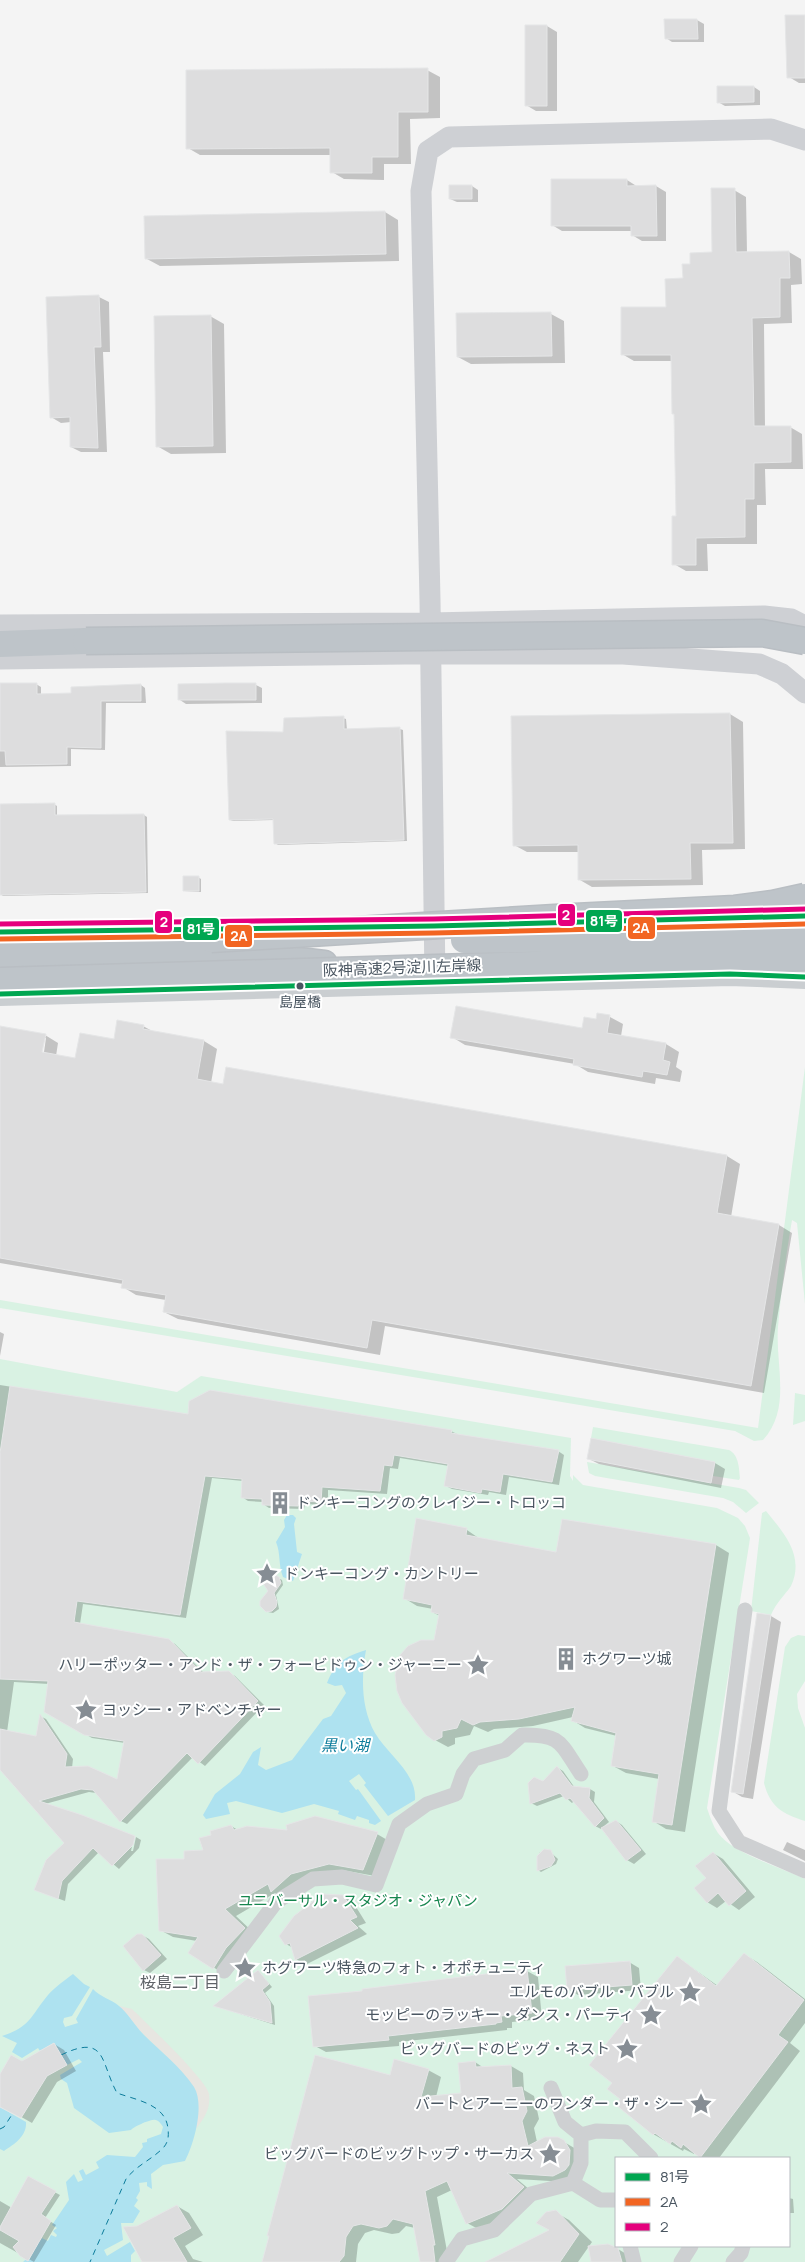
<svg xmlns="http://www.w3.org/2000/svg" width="805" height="2262" font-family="Manrope,'Noto Sans JP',sans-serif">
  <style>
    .green { fill: #d9f2e3; fill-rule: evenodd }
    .sand { fill: #e7e6e1 }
    .water { fill: #aee2f0 }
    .shadow { fill: #0003; fill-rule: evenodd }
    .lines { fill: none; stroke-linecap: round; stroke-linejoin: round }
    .ferry { stroke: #0c7c9b; stroke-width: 1; stroke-dasharray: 6 5; stroke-linecap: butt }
    .building { fill: #ddddde; stroke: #e5e6e7 }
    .highway-casing { stroke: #b9bec3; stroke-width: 29 }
    .street { stroke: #ced0d2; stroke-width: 15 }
    .secondary { stroke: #ced0d4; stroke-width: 21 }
    .primary { stroke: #caced1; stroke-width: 24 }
    .highway { stroke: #bec4c9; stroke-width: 26 }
    .highway-bridge-casing { stroke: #b9bec3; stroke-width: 29; stroke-linecap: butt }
    .highway-bridge { stroke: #bec4c9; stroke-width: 26 }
    .bus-1-casing { stroke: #fff; stroke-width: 9 }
    .bus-2-casing { stroke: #fff; stroke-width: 9 }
    .bus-3-casing { stroke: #fff; stroke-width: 9 }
    .bus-1 { stroke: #00a651; stroke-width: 5 }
    .bus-2 { stroke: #f26522; stroke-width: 5 }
    .bus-3 { stroke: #e5007d; stroke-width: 5 }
    .bus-dot { fill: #4a5661; stroke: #fff; stroke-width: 2 }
    .labels { text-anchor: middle; stroke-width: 4; stroke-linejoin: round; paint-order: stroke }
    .bus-label { font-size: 14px; fill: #4a5661; stroke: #fff }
    .street-label { font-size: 15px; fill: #4a5661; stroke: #fff }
    .poi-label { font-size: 15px; fill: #4a5661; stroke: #fff; text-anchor: end }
    .park-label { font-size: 15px; fill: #17864f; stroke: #fff }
    .water-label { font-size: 16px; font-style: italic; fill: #0c7c9b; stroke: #fff }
    .neighbourhood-label { font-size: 16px; fill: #5f6368; stroke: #fff }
    .line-badge { stroke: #fff; stroke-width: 2 }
    .badge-label { font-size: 14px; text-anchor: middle; font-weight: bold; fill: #fff }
  </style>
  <rect width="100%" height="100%" fill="#f4f4f4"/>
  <path class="green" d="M805 1067V1304L797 1223 792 1220C786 1255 781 1292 778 1327 775 1365 792 1408 763 1440L754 1441 735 1431 0 1308V1300L758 1428Z
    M0 1359 177 1392 201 1376 571 1438 570 1476 573 1481V1475L583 1485 717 1508 738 1518 745 1526 750 1538 749 1545 707 1808C710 1817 713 1826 718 1833 732 1853 782 1868 805 1879V2262H0ZM616 2158H789V2246H616Z
    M795 1393 805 1395V1421L793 1425Z
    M593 1427 729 1450C739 1455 739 1468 740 1478L739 1480 713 1476 715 1462 591 1438Z
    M587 1462 739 1488 746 1490 759 1503 746 1513 733 1502 723 1498 595 1476 589 1473Z
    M766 1511C784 1533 805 1556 791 1586 784 1596 776 1603 771 1615L751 1611 762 1513Z
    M798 1635 805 1636V1681L797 1694 798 1708 805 1728V1821C783 1814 770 1807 764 1783L785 1647 791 1638Z"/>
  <path class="sand" d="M119 2006 132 2009C146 2023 206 2079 209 2094 211 2109 204 2118 196 2129L197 2114 195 2089 172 2062 138 2029Z"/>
  <path class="water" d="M287 1515H293L296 1518 294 1524 297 1552 302 1554 293 1581 283 1577C278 1565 281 1554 276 1542L285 1527 284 1520Z
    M366 1650C361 1676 361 1709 375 1733 388 1755 417 1773 415 1800L388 1816 364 1785 366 1783 359 1774 349 1781 356 1790 358 1789 381 1821 375 1825 369 1823V1820L357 1816 355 1820 338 1814 339 1811 314 1804 282 1813 236 1801 227 1803 230 1814 206 1819 203 1815 215 1794 240 1774 253 1752 261 1747 258 1765 266 1770 292 1760 323 1719 331 1716 346 1693 342 1685 335 1686 327 1683C336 1661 345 1657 366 1650Z
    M73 1974 84 1984 90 1987 72 2016 64 2018 63 2022 65 2027 78 2023 76 2019 93 1989C100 1997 111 1999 119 2006 128 2013 135 2026 144 2035 160 2051 181 2067 194 2087 205 2105 194 2144 185 2161L163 2165 151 2174 152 2189 147 2186V2182L139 2183 140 2191 136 2198 138 2200 134 2206 140 2211 133 2223H121L123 2240 104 2250 107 2256 130 2242 135 2251 131 2255V2262H23L26 2259 28 2260 34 2251 32 2249 42 2238 48 2241 51 2235 56 2237 57 2235 53 2231 57 2228 52 2225 69 2200 66 2182 74 2174 78 2182 83 2180 79 2171 83 2169 86 2175 99 2168 96 2162 107 2155 135 2157 143 2147 142 2143 147 2142V2139L161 2134 163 2127C161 2124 158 2119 153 2120 149 2120 133 2127 131 2130L109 2133 74 2108 67 2083 61 2079 60 2075 82 2062 79 2059 67 2065 54 2043 40 2051 38 2048 22 2058 12 2052 17 2043 2 2036C31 2027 31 2015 48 1995 55 1987 65 1980 73 1974Z
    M0 2107 26 2122C27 2136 15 2144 4 2151L0 2149Z"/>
  <path class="shadow" d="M805 16V83H799L789 77Z
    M666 20H697L704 24V42H672L666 38Z
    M547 26 557 32V111H536L526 105Z
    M427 70 440 77V118L410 119 411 164H384V180L344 179 332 172 331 155H200L188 148Z
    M754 87 760 91V105L725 106 718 102Z
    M627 180 638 187 656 186 666 192V241H642L632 235V231H562L552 225Z
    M472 186 478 190V202H457L450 199Z
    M734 190 746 197 747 253 789 252 801 259 802 284 791 285 792 323 764 324 765 427H790L802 434 803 469H765L766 505H757V544H707L708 571H686L674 564 677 517 676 414 672 361H634L622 354 667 308 692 265 714 253Z
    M385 212 398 220 399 261 160 266 147 259Z
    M99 297 109 302 110 352H103L107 452H81L71 447V422L61 423 51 417Z
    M551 314 564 321 565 363 471 364 458 357Z
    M210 316 224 324 226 453 171 454 157 446Z
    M36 684 41 687V695H73L141 685 145 688 146 703H106L105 750 71 749V766L0 767V685Z
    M256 685 262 688V703L186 704 180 700Z
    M730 714 743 722 745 849 702 850 703 885 592 887 580 880 579 852H527L514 845 512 717Z
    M343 718 346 719 347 730 400 729 403 730 407 841 278 845 275 843 274 820 233 821 230 820 284 734Z
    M54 804 57 806V817L144 815 147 817 148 893 3 896 0 894V805Z
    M198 877 201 879V892L184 891Z
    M610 1017 623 1024 621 1036 666 1044 679 1052 676 1067 682 1071 680 1082 656 1078 655 1084 588 1072 575 1064 465 1045 452 1037 583 1030 597 1020Z
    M143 1026 154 1032 204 1041 217 1049 211 1083 727 1156 740 1164 731 1217 779 1225 792 1233 764 1393 385 1326 380 1355 178 1319 164 1312 166 1300 136 1295 123 1287V1284L0 1263V1033L45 1035 58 1043 56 1056 76 1060ZM44 1038H46L43 1059 40 1058Z
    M0 1332 4 1334 0 1356Z
    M0 1385 190 1415 451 1431 459 1435 558 1451 564 1455 559 1485 509 1477 506 1495 489 1492 488 1495 452 1489 446 1486 449 1466 400 1458 398 1469 390 1468 387 1494 328 1490V1505L305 1504 304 1509 269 1508 263 1504V1502L248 1501 242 1497 243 1481 212 1478 186 1618 83 1604 80 1624 168 1640 175 1644 204 1673 228 1672 235 1676 264 1705 205 1766 193 1757 127 1824 121 1821 96 1793 89 1792 45 1804 134 1836 131 1851H133L136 1837 141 1840 139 1848 119 1869 99 1852 68 1884 65 1901 35 1890 66 1843 0 1768ZM14 1682 49 1684 45 1711 92 1738 125 1743 118 1780 72 1768 73 1759 46 1719 40 1716 37 1737 7 1732Z
    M589 1459 715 1463 725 1469 721 1488 599 1464Z
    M467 1530 480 1539 557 1553 716 1545 729 1553 685 1832 666 1829 653 1821 659 1779 626 1773 613 1766 617 1736 585 1728 572 1720 573 1717 533 1726 494 1729 488 1732 474 1726 470 1735 455 1738V1744L448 1747 435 1740V1641L440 1616 432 1612 433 1609 417 1606 404 1598Z
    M272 1574 282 1580 283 1585 276 1595 279 1609 273 1613 268 1612Z
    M771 1616 781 1622 753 1799 742 1797 732 1791Z
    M558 1768 563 1771 575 1788 590 1789 595 1792 594 1802 609 1822 604 1826 616 1821 622 1825 646 1854 634 1864 627 1860 603 1828 601 1829 595 1826 574 1801 572 1803 564 1796 537 1806 531 1803 543 1782Z
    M231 1826 238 1830 377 1834 389 1841 375 1876 342 1870 284 1898 275 1893 236 1916 256 1935 226 1975 190 1953 197 1941 173 1937 160 1930 185 1860 204 1851 213 1836Z
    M787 1842 805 1850V1861L783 1850Z
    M548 1850 558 1859 556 1864 541 1872 538 1870 539 1853Z
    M713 1853 723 1859 755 1897 739 1910 726 1901 717 1908 707 1902 708 1878Z
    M343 1896 353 1902 366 1923 358 1926 367 1934 305 1965 296 1959 293 1948 286 1944Z
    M142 1935 149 1939 167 1959 150 1973 144 1970Z
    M744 1954 757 1962 805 1999V2023L790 2043 800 2051 719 2158H703L695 2153 694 2154 684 2149 683 2151 653 2134 621 2099 613 2083 677 1957 718 1986Z
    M629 1962 639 1968 641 1990 578 1995 568 1989Z
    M258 1971 272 1987 265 1993 274 2006 275 2025 219 2007Z
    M527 1971 538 1977 542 2019 512 2022V2028H507V2030L399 2042V2046L326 2052 315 2046 364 1992Z
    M54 2044 64 2050 76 2071 57 2082 32 2123 0 2105V2076Z
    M475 2062 484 2068 511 2066 523 2073 524 2090 534 2096 539 2119 534 2128 537 2142H564L576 2149 583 2162 566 2182 517 2179 536 2195 480 2230 467 2223 452 2190 437 2197 447 2251 446 2262H421L415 2228 406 2226 399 2233 392 2234 374 2230 365 2233 358 2244 356 2262H263L391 2077 428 2070 441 2077 436 2097 463 2095Z
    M28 2178 60 2195 45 2218 56 2225 34 2262 0 2243V2201L12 2208Z
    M789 2198 793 2199 794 2213H789Z
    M177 2206 189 2213 203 2235 185 2246 193 2259 203 2262H144L138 2227Z
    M555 2212 569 2220 592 2242 578 2262H506L551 2231Z
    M618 2249 628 2255 630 2262H593Z"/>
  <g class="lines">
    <path class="ferry" d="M61 2055C107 2033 100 2062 117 2093 136 2100 166 2104 168 2129 169 2137 168 2144 161 2150 149 2161 136 2166 126 2179L90 2262
      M0 2129 4 2127 13 2113"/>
  </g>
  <path class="building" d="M785 15H805V78H787Z
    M664 19H697L698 39H665Z
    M525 25H547V106H525Z
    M428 68V112H398V157H372V173H330V148L186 149V70Z
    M717 86H754V102L717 103Z
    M551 179H627V186L656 185 657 236H631V226H551Z
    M449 185H472V199H449Z
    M711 188H735L736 252 789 251 790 278H780V317L752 318 754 426H791V462L754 463V499H745V537L696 538V565H672V516H676L674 414H672L671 355H621V307H666L665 279 683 278 682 264H690V253L712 252Z
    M385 211 386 254 145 259 144 216Z
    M99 295 101 347H94L98 448 70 447V417L50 418 46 297Z
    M551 312 552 356 457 357 456 313Z
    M211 315 213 446 156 447 154 316Z
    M0 683H37V694L71 693V687L141 684V701H101V748L67 747V764L6 765 5 751H0Z
    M226 683H256V700H178V684Z
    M730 713 733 843H690L691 879 578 880V845L513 846 511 716Z
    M344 716V729L400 727 404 840 274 844 273 819 229 820 226 731 283 732 284 718Z
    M55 803V815L144 814 146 892 0 895V804Z
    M183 876H199V891H183Z
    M456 1006 582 1028 584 1017 596 1019 597 1013 610 1015 607 1033 666 1043 663 1060 670 1062 667 1075 643 1071 642 1077 573 1065 574 1059 450 1038Z
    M117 1020 144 1025 143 1029 204 1040 197 1079 223 1084 226 1067 727 1155 717 1213 779 1224 751 1386 372 1320 367 1348 163 1312 166 1295 121 1288 123 1280 0 1258V1026L46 1034 42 1052 75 1058 80 1033 114 1039Z
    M10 1386 188 1414 189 1401 210 1390 452 1430 451 1433 559 1450 552 1482 503 1474 500 1492 482 1489 481 1493 444 1486 448 1464 394 1455 392 1466 384 1465 380 1491 322 1487 321 1502 299 1501 298 1506 262 1505V1499L241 1498 242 1479 205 1476 180 1615 77 1601 74 1622 169 1639 201 1672 229 1671 258 1701 198 1764 187 1753 120 1822 93 1790 81 1789 39 1801 82 1815 135 1836 133 1845 112 1866 93 1848 62 1881 58 1899 34 1890 46 1860 64 1843 0 1770V1729L36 1736 40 1714 67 1754 65 1767 88 1766 117 1779 124 1741 84 1735 44 1712 48 1681 0 1679V1453Z
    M591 1438 715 1462 711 1483 587 1459Z
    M416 1518 467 1528 466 1535 556 1552 562 1519 716 1544 672 1825 652 1822 659 1774 611 1766 616 1733 571 1721 575 1707 519 1719 480 1722 473 1725 461 1719 457 1728 442 1731V1737L434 1741 426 1735 402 1703 397 1691 395 1675 400 1655 408 1646 421 1640H434L439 1614 431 1612 432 1605 403 1599Z
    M272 1573 279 1577 281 1583 274 1593 277 1602 276 1607 272 1611 266 1612 260 1606V1601L268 1591 264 1585 263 1579 267 1574Z
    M757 1613 771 1615 743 1794 731 1792Z
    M557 1766 572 1786 590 1788 589 1798 604 1818 595 1827 570 1798 566 1800 560 1793 530 1804 528 1783 534 1777 543 1781Z
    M315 1816 378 1832 363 1870 329 1864 291 1874 271 1892 268 1884 225 1909 245 1928 226 1948 213 1969 188 1953 198 1937 159 1931 156 1859H184V1851L203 1850 199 1838 211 1835 210 1831 231 1825 234 1830 247 1826 287 1830 286 1825Z
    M616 1820 641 1850 626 1861 601 1828Z
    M544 1849 551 1850 555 1860 551 1866 537 1871V1856Z
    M713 1852 746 1891 729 1906 718 1893 707 1903 694 1888 706 1878 695 1866Z
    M322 1894 343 1895 357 1917 350 1920 358 1928 295 1960 290 1943 285 1945 279 1936 294 1916Z
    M137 1934H142L161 1955 143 1971 123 1946Z
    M744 1953 804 2000 778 2035 788 2042 700 2158 683 2144 681 2148 672 2141 670 2144 655 2133 653 2135 616 2105 620 2099 607 2089 612 2083 589 2065 677 1956 716 1986Z
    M630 1961 632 1985 567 1990 565 1966Z
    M527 1969 532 2013 501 2016 502 2022 496 2023V2024L388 2036 389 2040 313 2047 308 1996 362 1991V1989Z
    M258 1970 269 1984 262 1990 270 2002 272 2023 213 2006Z
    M54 2043 67 2065 47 2076 21 2118 0 2107V2074L11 2055 22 2061Z
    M315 2055 390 2075 394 2059 429 2069 421 2097 461 2093 458 2063 475 2061 476 2067 511 2065 512 2088 522 2087 527 2111 522 2121 528 2146 545 2137H558L564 2140 570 2150 569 2165 565 2170 553 2176 507 2173 524 2187 502 2209 466 2224 447 2181 425 2191 435 2245H433L435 2262H420L413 2224 393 2219 387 2226 379 2228 361 2224 353 2226 346 2237 344 2256 339 2262H262L269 2236H267Z
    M28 2176 56 2191 41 2214 51 2221 28 2261 20 2256 13 2247 19 2241 0 2230V2227Z
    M177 2205 191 2228 173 2238 187 2262H142L123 2227 137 2226Z
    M556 2210 579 2234 560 2262H485L549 2230 536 2223 546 2212Z
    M608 2244 618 2248 622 2262H591L588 2246Z"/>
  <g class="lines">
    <defs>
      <path id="highway" d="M0 644 86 641
        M0 942 194 940
        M0 962C107 960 217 951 324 964"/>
    </defs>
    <use href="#highway" class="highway-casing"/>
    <path class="street" d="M745 1610 719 1811 739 1842 805 1871
      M224 1971 276 1902 313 1879 342 1877 376 1885 399 1824 427 1804 456 1794 463 1774 474 1759 505 1750 522 1735C562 1734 560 1743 581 1774
      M551 2088 565 2122 581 2135
      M573 2183 581 2163V2135L596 2131 625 2132 651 2158
      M630 2246 634 2262
      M446 2262 462 2239 494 2230 531 2194 573 2183 600 2200H616
      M681 2262 691 2246
      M733 2262 741 2253 743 2246"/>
    <path class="secondary" d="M0 625 430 623 764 616 791 619 805 626
      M0 659 405 654H623L759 664 782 674 805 693
      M435 981 430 600 421 191 428 151 449 137 771 129 805 140"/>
    <path class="primary" d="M744 918 805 916
      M0 994 730 974 805 977"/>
    <use href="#highway" class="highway"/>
    <defs>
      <path id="highway-bridge" d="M86 641 762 633 805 641
        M211 939 555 918 735 909 773 904 805 897
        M464 940 805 934
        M0 981 805 957"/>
    </defs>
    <use href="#highway-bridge" class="highway-bridge-casing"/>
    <use href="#highway-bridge" class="highway-bridge"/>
    <defs>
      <path id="bus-1" d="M0 932 434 926 805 916
        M0 994 730 974 805 977"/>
      <path id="bus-2" d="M0 939 434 933 805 924"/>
      <path id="bus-3" d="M0 924 434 919 805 909"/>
    </defs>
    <use href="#bus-1" class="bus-1-casing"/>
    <use href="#bus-2" class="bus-2-casing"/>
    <use href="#bus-3" class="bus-3-casing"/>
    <use href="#bus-1" class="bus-1"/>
    <use href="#bus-2" class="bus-2"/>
    <use href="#bus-3" class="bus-3"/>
  </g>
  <defs>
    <symbol id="building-bare" viewBox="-9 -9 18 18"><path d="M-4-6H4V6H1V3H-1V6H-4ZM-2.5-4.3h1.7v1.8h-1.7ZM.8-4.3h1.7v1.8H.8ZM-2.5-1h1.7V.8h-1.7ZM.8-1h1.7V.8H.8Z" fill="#868d94" stroke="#fff" stroke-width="2.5" paint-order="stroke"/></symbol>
    <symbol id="sight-bare" viewBox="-9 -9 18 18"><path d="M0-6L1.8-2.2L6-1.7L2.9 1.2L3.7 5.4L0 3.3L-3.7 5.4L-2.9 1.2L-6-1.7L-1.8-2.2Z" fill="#868d94" stroke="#fff" stroke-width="2.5" paint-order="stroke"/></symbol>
  </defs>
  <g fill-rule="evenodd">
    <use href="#building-bare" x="264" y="1487" width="32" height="32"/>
    <use href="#sight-bare" x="251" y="1558" width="32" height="32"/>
    <use href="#building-bare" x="550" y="1643" width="32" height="32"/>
    <use href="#sight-bare" x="462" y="1649" width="32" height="32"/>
    <use href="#sight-bare" x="70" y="1694" width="32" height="32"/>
    <use href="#sight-bare" x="229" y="1952" width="32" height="32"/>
    <use href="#sight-bare" x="674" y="1976" width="32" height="32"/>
    <use href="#sight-bare" x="635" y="1999" width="32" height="32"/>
    <use href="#sight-bare" x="611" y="2033" width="32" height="32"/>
    <use href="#sight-bare" x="685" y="2088" width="32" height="32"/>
    <use href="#sight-bare" x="534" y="2138" width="32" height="32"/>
  </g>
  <circle class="bus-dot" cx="300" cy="986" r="4.5"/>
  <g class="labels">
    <g class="bus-label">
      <text x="300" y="1007">島屋橋</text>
    </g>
    <g class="street-label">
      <text transform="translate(402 968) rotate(-2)" y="5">阪神高速2号淀川左岸線</text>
    </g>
    <g class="poi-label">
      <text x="296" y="1508" text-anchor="start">ドンキーコングのクレイジー・トロッコ</text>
      <text x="284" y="1579" text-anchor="start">ドンキーコング・カントリー</text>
      <text x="582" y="1664" text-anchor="start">ホグワーツ城</text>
      <text x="462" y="1670">ハリーポッター・アンド・ザ・フォービドゥン・ジャーニー</text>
      <text x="102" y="1715" text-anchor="start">ヨッシー・アドベンチャー</text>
      <text x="262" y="1973" text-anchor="start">ホグワーツ特急のフォト・オポチュニティ</text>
      <text x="674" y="1997">エルモのバブル・バブル</text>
      <text x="634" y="2020">モッピーのラッキー・ダンス・パーティ</text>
      <text x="610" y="2054">ビッグバードのビッグ・ネスト</text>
      <text x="684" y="2109">バートとアーニーのワンダー・ザ・シー</text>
      <text x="534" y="2159">ビッグバードのビッグトップ・サーカス</text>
    </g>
    <g class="park-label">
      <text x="358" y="1906">ユニバーサル・スタジオ・ジャパン</text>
    </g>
    <g class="water-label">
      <text x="345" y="1751">黒い湖</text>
    </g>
    <g class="neighbourhood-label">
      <text x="180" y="1988">桜島二丁目</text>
    </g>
  </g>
  <g class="line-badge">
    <rect x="557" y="903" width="19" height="24" rx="5" fill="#e5007d"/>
    <rect x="585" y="909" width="38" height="24" rx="5" fill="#00a651"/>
    <rect x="154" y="910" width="19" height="24" rx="5" fill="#e5007d"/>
    <rect x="627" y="916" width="29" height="24" rx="5" fill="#f26522"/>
    <rect x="182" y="917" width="38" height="24" rx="5" fill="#00a651"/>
    <rect x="224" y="924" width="29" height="24" rx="5" fill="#f26522"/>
  </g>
  <g class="badge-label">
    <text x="566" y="920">2</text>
    <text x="604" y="926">81号</text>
    <text x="164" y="927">2</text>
    <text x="641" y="933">2A</text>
    <text x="201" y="934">81号</text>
    <text x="239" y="941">2A</text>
  </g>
  <rect x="615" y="2157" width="175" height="90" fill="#ffffff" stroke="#b7bbc0"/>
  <rect x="625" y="2173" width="25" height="8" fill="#00a651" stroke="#b7bbc0"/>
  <text x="660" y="2182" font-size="15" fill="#4a5661">81号</text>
  <rect x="625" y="2198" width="25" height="8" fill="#f26522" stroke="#b7bbc0"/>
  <text x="660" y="2207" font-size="15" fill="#4a5661">2A</text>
  <rect x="625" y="2223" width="25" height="8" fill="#e5007d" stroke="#b7bbc0"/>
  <text x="660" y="2232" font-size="15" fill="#4a5661">2</text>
</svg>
